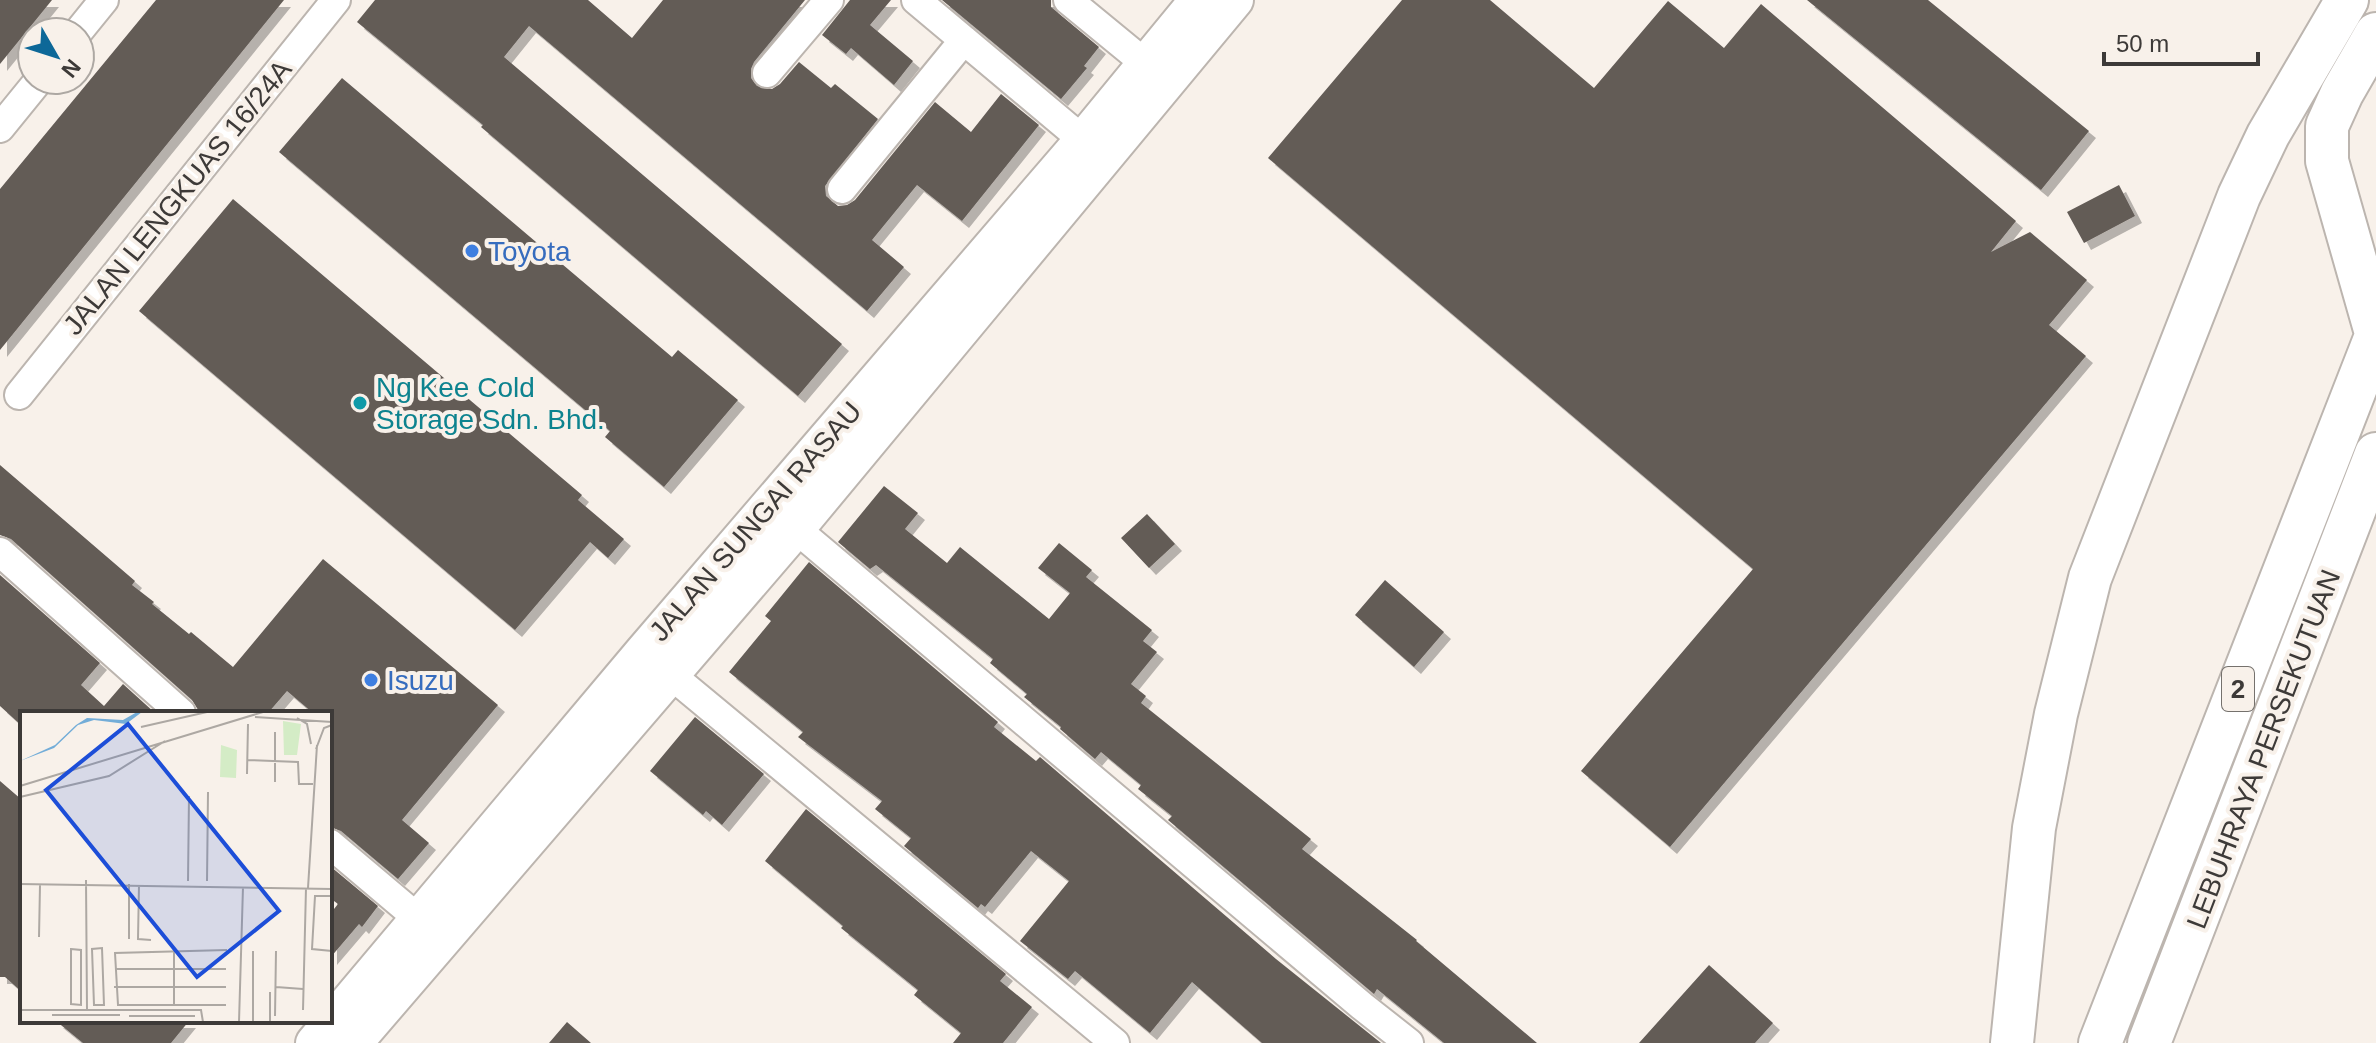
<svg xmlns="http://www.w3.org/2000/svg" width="2376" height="1043" font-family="Arial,sans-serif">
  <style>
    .building { fill: #635c57; filter: url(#shadow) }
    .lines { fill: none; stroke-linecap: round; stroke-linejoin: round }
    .minor-casing { stroke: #bcb5af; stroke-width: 32 }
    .major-casing { stroke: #bcb5af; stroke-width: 40 }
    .highway-casing { stroke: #bcb5af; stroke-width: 46 }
    .minor { stroke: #fff; stroke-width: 28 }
    .major { stroke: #fff; stroke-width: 36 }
    .highway { stroke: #fff; stroke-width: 42 }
    .shop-dot { fill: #3f7fe0; stroke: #f8f1ea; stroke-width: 3 }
    .culture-dot { fill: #0f9aa8; stroke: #f8f1ea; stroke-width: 3 }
    .labels { text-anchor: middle; stroke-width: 8; stroke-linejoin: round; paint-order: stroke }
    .shield { fill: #f8f1ea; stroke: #75716d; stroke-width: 2 }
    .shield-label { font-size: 26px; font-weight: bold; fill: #3d3a38 }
    .street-label { font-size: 28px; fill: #3d3a38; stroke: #f8f1ea }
    .shop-label { font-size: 28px; fill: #366cbe; stroke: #f8f1ea; text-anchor: start }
    .culture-label { font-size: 28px; fill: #0d838f; stroke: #f8f1ea; text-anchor: start }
    .inset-road { fill: none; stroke: #ada8a3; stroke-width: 2 }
    .view { fill: #1d4ed8; fill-opacity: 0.15; stroke: #1d4ed8; stroke-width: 4 }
    .inset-edge { fill: none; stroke: #3d3a38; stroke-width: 4 }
  </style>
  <defs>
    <filter id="shadow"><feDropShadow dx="7" dy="7" stdDeviation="0" flood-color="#0004"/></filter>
  </defs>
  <rect width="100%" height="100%" fill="#f8f1ea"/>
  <path class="building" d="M0 0H52L0 64Z
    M156 0H284L0 350V189Z
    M375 0H588L632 38 663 0H805L754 62 751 69V78L757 86 772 89 780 84 799 62 831 88 835 84 878 119 825 186 826 196 838 206 847 205 855 200 935 102 971 132 1001 94 1039 125 962 221 917 185 872 240 904 267 867 311 529 26 504 57 842 344 798 396 481 127 483 125 357 22Z
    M850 0H891L870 25 913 61 894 85 851 48 846 54 822 35Z
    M942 0H1051V7L1099 47 1084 66 1087 68 1061 99Z
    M1402 0H1490L1594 88 1668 1 1724 48 1761 4 2016 221 1991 252 2030 232 2087 280 2049 325 2086 356 1670 847 1581 771 1753 569 1268 158Z
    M1807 0H1928L2089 131 2041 190Z
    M342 78 672 357 678 350 738 400 664 487 605 437 610 431 279 152Z
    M2119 185 2135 216 2084 243 2067 212Z
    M233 199 582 495 578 500 624 539 608 558 590 542 515 630 139 311Z
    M0 465 135 581 132 585 154 602 152 604 189 634 191 632 233 667 323 559 498 705 402 820 429 843 398 879 341 831 330 827V713H313L287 691 268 713H200L192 700 11 539 0 535Z
    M884 486 918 513 905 529 947 563 960 547 1049 619 1070 593 1038 568 1059 543 1092 570 1086 577 1152 630 1143 641 1157 652 1131 684 1146 696 1141 703 1311 839 1302 849 1417 940 1416 941 1537 1043H1444L1377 989 1374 994 1168 820 1172 816 1138 789 1141 785 1101 752 1095 759 1060 729 1061 727 1024 697 1027 694 990 663 993 659 876 565 870 569 838 542Z
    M1147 514 1175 544 1149 568 1121 538Z
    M809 562 998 722 994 727 1036 761 1040 757 1276 959 1381 1043H1262L1192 982 1150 1033 1075 971 1068 979 1020 941 1069 881 1031 851 985 907 981 904 978 908 904 846 911 838 875 809 882 801 798 737 803 732 729 672 771 621 765 616Z
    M0 575 100 663 81 685 104 706 123 684 155 713H22V726L0 706Z
    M1385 580 1444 632 1414 667 1355 615Z
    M695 717 764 774 722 825 706 811 703 815 650 771Z
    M0 781 22 800V992L5 977H0Z
    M806 809 1006 974 1000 981 1032 1007 1003 1043H953L961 1033 914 995 918 990 841 928 843 926 765 861Z
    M330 866 378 906 362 927 359 924 330 958V914L338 904 330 898Z
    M1709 965 1773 1023 1755 1043H1639Z
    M56 1021H189L171 1043H83Z
    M567 1022 591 1043H549Z"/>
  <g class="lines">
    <defs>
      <path id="minor" d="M916 0 1083 140
        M1068 0 1146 64
        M78 32 104 0
        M767 73 829 0
        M0 128 39 80
        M842 189 964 40
        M19 395 336 0
        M796 529 1362 1006 1409 1043
        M0 552 181 713
        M671 675 1115 1043
        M330 844 420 920"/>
      <path id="major" d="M314 1043 643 652 1083 140 1198 0
        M354 1043 796 529 1235 0"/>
      <path id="highway" d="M2376 34 2342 93 2327 126V161L2376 333
        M2012 1043 2034 828 2056 714 2090 578 2239 196 2268 135 2347 0
        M2100 1043 2376 336
        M2149 1043 2376 454"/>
    </defs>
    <use href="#minor" class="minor-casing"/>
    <use href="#major" class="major-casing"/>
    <use href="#highway" class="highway-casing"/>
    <use href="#minor" class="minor"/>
    <use href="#major" class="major"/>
    <use href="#highway" class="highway"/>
  </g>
  <g class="shop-dot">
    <circle cx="472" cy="251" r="8"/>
    <circle cx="371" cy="680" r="8"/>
  </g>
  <circle class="culture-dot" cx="360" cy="403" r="8"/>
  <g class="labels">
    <rect class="shield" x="2222" y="667" width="32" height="44" rx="6"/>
    <g class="shield-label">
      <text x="2238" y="698">2</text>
    </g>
    <g class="street-label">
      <text transform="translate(177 197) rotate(-51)" y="10">JALAN LENGKUAS 16/24A</text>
      <text transform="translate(755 521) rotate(-49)" y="10">JALAN SUNGAI RASAU</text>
      <text transform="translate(2263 749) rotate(-69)" y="10">LEBUHRAYA PERSEKUTUAN</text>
    </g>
    <g class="shop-label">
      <text x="488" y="261">Toyota</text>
      <text x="387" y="690">Isuzu</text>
    </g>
    <g class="culture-label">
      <text x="376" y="397">Ng Kee Cold<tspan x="376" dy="32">Storage Sdn. Bhd.</tspan></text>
    </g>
  </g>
  <g transform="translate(20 711)">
    <rect width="312" height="312" fill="#f8f1ea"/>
    <path d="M263 10 281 13 277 44H264ZM201 34 217 39 216 67 200 66Z" fill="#d4ecc6"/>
    <path d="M117 1H122L106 13 74 9 58 14 34 37 0 50 35 34 56 14 67 7 103 9Z" fill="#73add8"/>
    <path class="inset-road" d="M82 1H107M235 6 312 11M277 7 287 13 291 33M121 16 187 1M296 38 304 17 312 14M227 49 278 51 279 73H293M227 63 228 13M255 71V21M0 75 243 1M0 86 89 65 145 30M66 169 67 299M168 170 169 85M187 170 188 81M0 173 312 178M119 174 118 228 131 229M288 177 297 34M312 185H295L292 238 312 240M19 226 20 174M109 228V173M82 237 84 294H74L72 238ZM51 238 61 239V294L51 293ZM95 258H206M94 276H206M256 276 283 278M250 281V311M206 294H98L95 242 207 239M154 295V240M0 299H181L183 311M283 299 286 177M32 304H100M109 305H175M255 305 256 240M219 311 223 176M233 311V240"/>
    <path class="view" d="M108 13 259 200 177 266 26 79Z"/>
    <rect width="312" height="312" class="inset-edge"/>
  </g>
  <g transform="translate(56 56) rotate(129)"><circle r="38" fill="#f8f1ea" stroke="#ada8a3" stroke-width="2"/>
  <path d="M0-6L14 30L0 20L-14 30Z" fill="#0d6898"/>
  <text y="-12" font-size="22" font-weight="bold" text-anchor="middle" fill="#3d3a38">N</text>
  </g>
  <path d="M2104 52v12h154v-12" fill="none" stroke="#3d3a38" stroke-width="4"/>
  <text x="2116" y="52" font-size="24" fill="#3d3a38" stroke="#f8f1ea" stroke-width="6" paint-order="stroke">50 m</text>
</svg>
